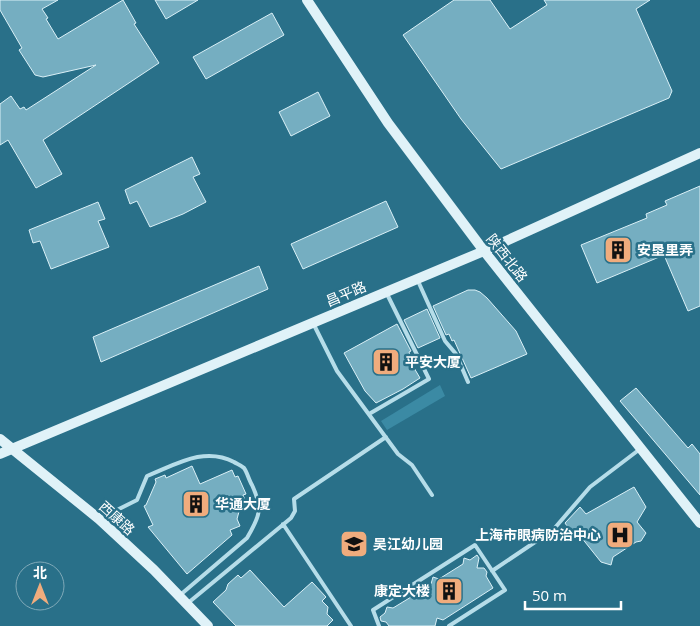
<svg xmlns="http://www.w3.org/2000/svg" width="700" height="626" font-family="'Open Sans','Noto Sans SC',sans-serif">
  <style>
    .green { fill: #3b8aa4 }
    .building { fill: #75aec1; stroke: #daf0f7 }
    .lines { fill: none; stroke-linecap: round; stroke-linejoin: round }
    .lane { stroke: #b6dde9; stroke-width: 4 }
    .secondary { stroke: #e0f2f8; stroke-width: 10 }
    .labels { text-anchor: middle; stroke-width: 5; stroke-linejoin: round; paint-order: stroke }
    .poi-label { font-size: 14px; font-weight: bold; fill: #fff; stroke: #297089; text-anchor: start }
    .street-label { font-size: 14px; fill: #fff; stroke: #297089 }
  </style>
  <rect width="100%" height="100%" fill="#297089"/>
  <path class="green" d="M440 385 445 396 387 430 381 421Z"/>
  <path class="building" d="M0 0H58L42 9 48 18 46 19 58 39 123 0 136 23 134 24 159 63 43 140 62 174 36 188 8 140 0 145V104L11 96 20 109 24 107 26 110 96 65 43 77 35 75 19 50 22 48 0 10Z
    M155 0H198L166 19Z
    M454 0H490L510 29 547 5 544 0H650L636 9 672 91 669 98 501 169 461 119 403 35Z
    M272 13 284 35 206 79 193 57Z
    M318 92 330 116 291 136 279 112Z
    M192 157 200 174 193 177 206 202 183 214 150 227 137 201 130 204 125 190Z
    M700 186V306L688 311 664 255 597 283 581 245 647 218 646 214 667 205 665 201Z
    M386 201 398 227 303 269 291 244Z
    M98 202 105 219 98 221 109 247 51 269 40 241 33 243 29 230Z
    M259 266 268 289 101 362 93 337Z
    M468 290H475L480 292 487 298 516 331 527 354 471 378 454 340 452 341 449 334 446 335 433 306Z
    M427 309 440 338 418 348 404 320Z
    M397 324 411 351 409 352 410 355 407 356 420 378 403 389 376 403 365 391 344 353Z
    M636 388 688 448 692 444 700 454V495L620 401Z
    M192 466 200 484 232 470 235 477 238 476 246 494 243 495 247 505 240 508 237 519 240 526 230 530 232 535 187 574 148 527 153 525 144 506 146 505 156 482 155 479 165 475 166 478Z
    M634 487 646 507 637 522 646 533 641 541 636 542 613 557 611 565 601 562 577 532H571L565 523 580 507 586 514Z
    M477 555 479 558 477 568H484L487 572 486 576 493 588 443 620 437 618 435 626H389L386 622 381 621 380 617 385 613 387 607 393 608 416 594 417 587 424 589 431 584 433 577 439 579 463 564 464 558 470 560Z
    M250 570 284 607 312 582 326 597 322 601 328 607 327 614 333 620 327 626H236L213 602 226 590 228 584 238 575 241 578Z"/>
  <g class="lines">
    <path class="lane" d="M418 281 445 341 456 354 468 382
      M313 323 337 371 398 454 412 465 432 495
      M369 414 429 379 387 294
      M101 518 137 500 147 476C175 465 204 446 234 462 237 464 241 465 244 468 247 472 249 480 252 485 263 509 260 516 247 538L179 596
      M283 524 351 626
      M492 571 553 530 590 487 640 449
      M188 603 291 518 295 511 294 499 386 437
      M379 626 373 610 475 545 505 590 449 626"/>
    <path class="secondary" d="M307 0 388 123 484 251 700 523
      M0 439 99 519 154 570 208 626
      M0 454 484 251 700 153"/>
  </g>
  <defs>
    <symbol id="building-square" viewBox="-11 -11 22 22"><rect x="-9" y="-9" width="18" height="18" rx="4" fill="#f0ac7d" stroke="#297089"/><path d="M-4-6H4V6H1V3H-1V6H-4ZM-2.5-4.3h1.7v1.8h-1.7ZM.8-4.3h1.7v1.8H.8ZM-2.5-1h1.7V.8h-1.7ZM.8-1h1.7V.8H.8Z" fill="#111"/></symbol>
    <symbol id="hospital-square" viewBox="-11 -11 22 22"><rect x="-9" y="-9" width="18" height="18" rx="4" fill="#f0ac7d" stroke="#297089"/><path d="M-5-5h3v3.5h4V-5h3V5h-3V1.5h-4V5h-3Z" fill="#111"/></symbol>
    <symbol id="school-square" viewBox="-11 -11 22 22"><rect x="-9" y="-9" width="18" height="18" rx="4" fill="#f0ac7d" stroke="#297089"/><path d="M0-5L7-2L0 1L-7-2ZM-4 1L0 2.5L4 1V4Q0 6-4 4Z" fill="#111"/></symbol>
  </defs>
  <g fill-rule="evenodd">
    <use href="#building-square" x="602" y="234" width="32" height="32"/>
    <use href="#building-square" x="370" y="346" width="32" height="32"/>
    <use href="#building-square" x="180" y="488" width="32" height="32"/>
    <use href="#hospital-square" x="604" y="519" width="32" height="32"/>
    <use href="#school-square" x="338" y="528" width="32" height="32"/>
    <use href="#building-square" x="433" y="575" width="32" height="32"/>
  </g>
  <g class="labels">
    <g class="poi-label">
      <text x="637" y="255">安垦里弄</text>
      <text x="405" y="367">平安大厦</text>
      <text x="215" y="509">华通大厦</text>
      <text x="601" y="540" text-anchor="end">上海市眼病防治中心</text>
      <text x="373" y="549">吴江幼儿园</text>
      <text x="430" y="596" text-anchor="end">康定大楼</text>
    </g>
    <g class="street-label">
      <text transform="translate(507 258) rotate(52)" y="5">陕西北路</text>
      <text transform="translate(346 294) rotate(-23)" y="5">昌平路</text>
      <text transform="translate(117 518) rotate(42)" y="5">西康路</text>
    </g>
  </g>
  <g transform="translate(40 586)"><circle r="24" fill="#297089" stroke="#7fa9b8"/>
  <path d="M0-4L9 19L0 12L-9 19Z" fill="#f0ac7d"/>
  <text y="-8" font-size="14" font-weight="bold" text-anchor="middle" fill="#ffffff">北</text>
  </g>
  <path d="M525 601v8h96v-8" fill="none" stroke="#ffffff" stroke-width="2.5"/>
  <text x="532" y="601" font-size="15" fill="#ffffff" stroke="#297089" stroke-width="4" paint-order="stroke">50 m</text>
</svg>
